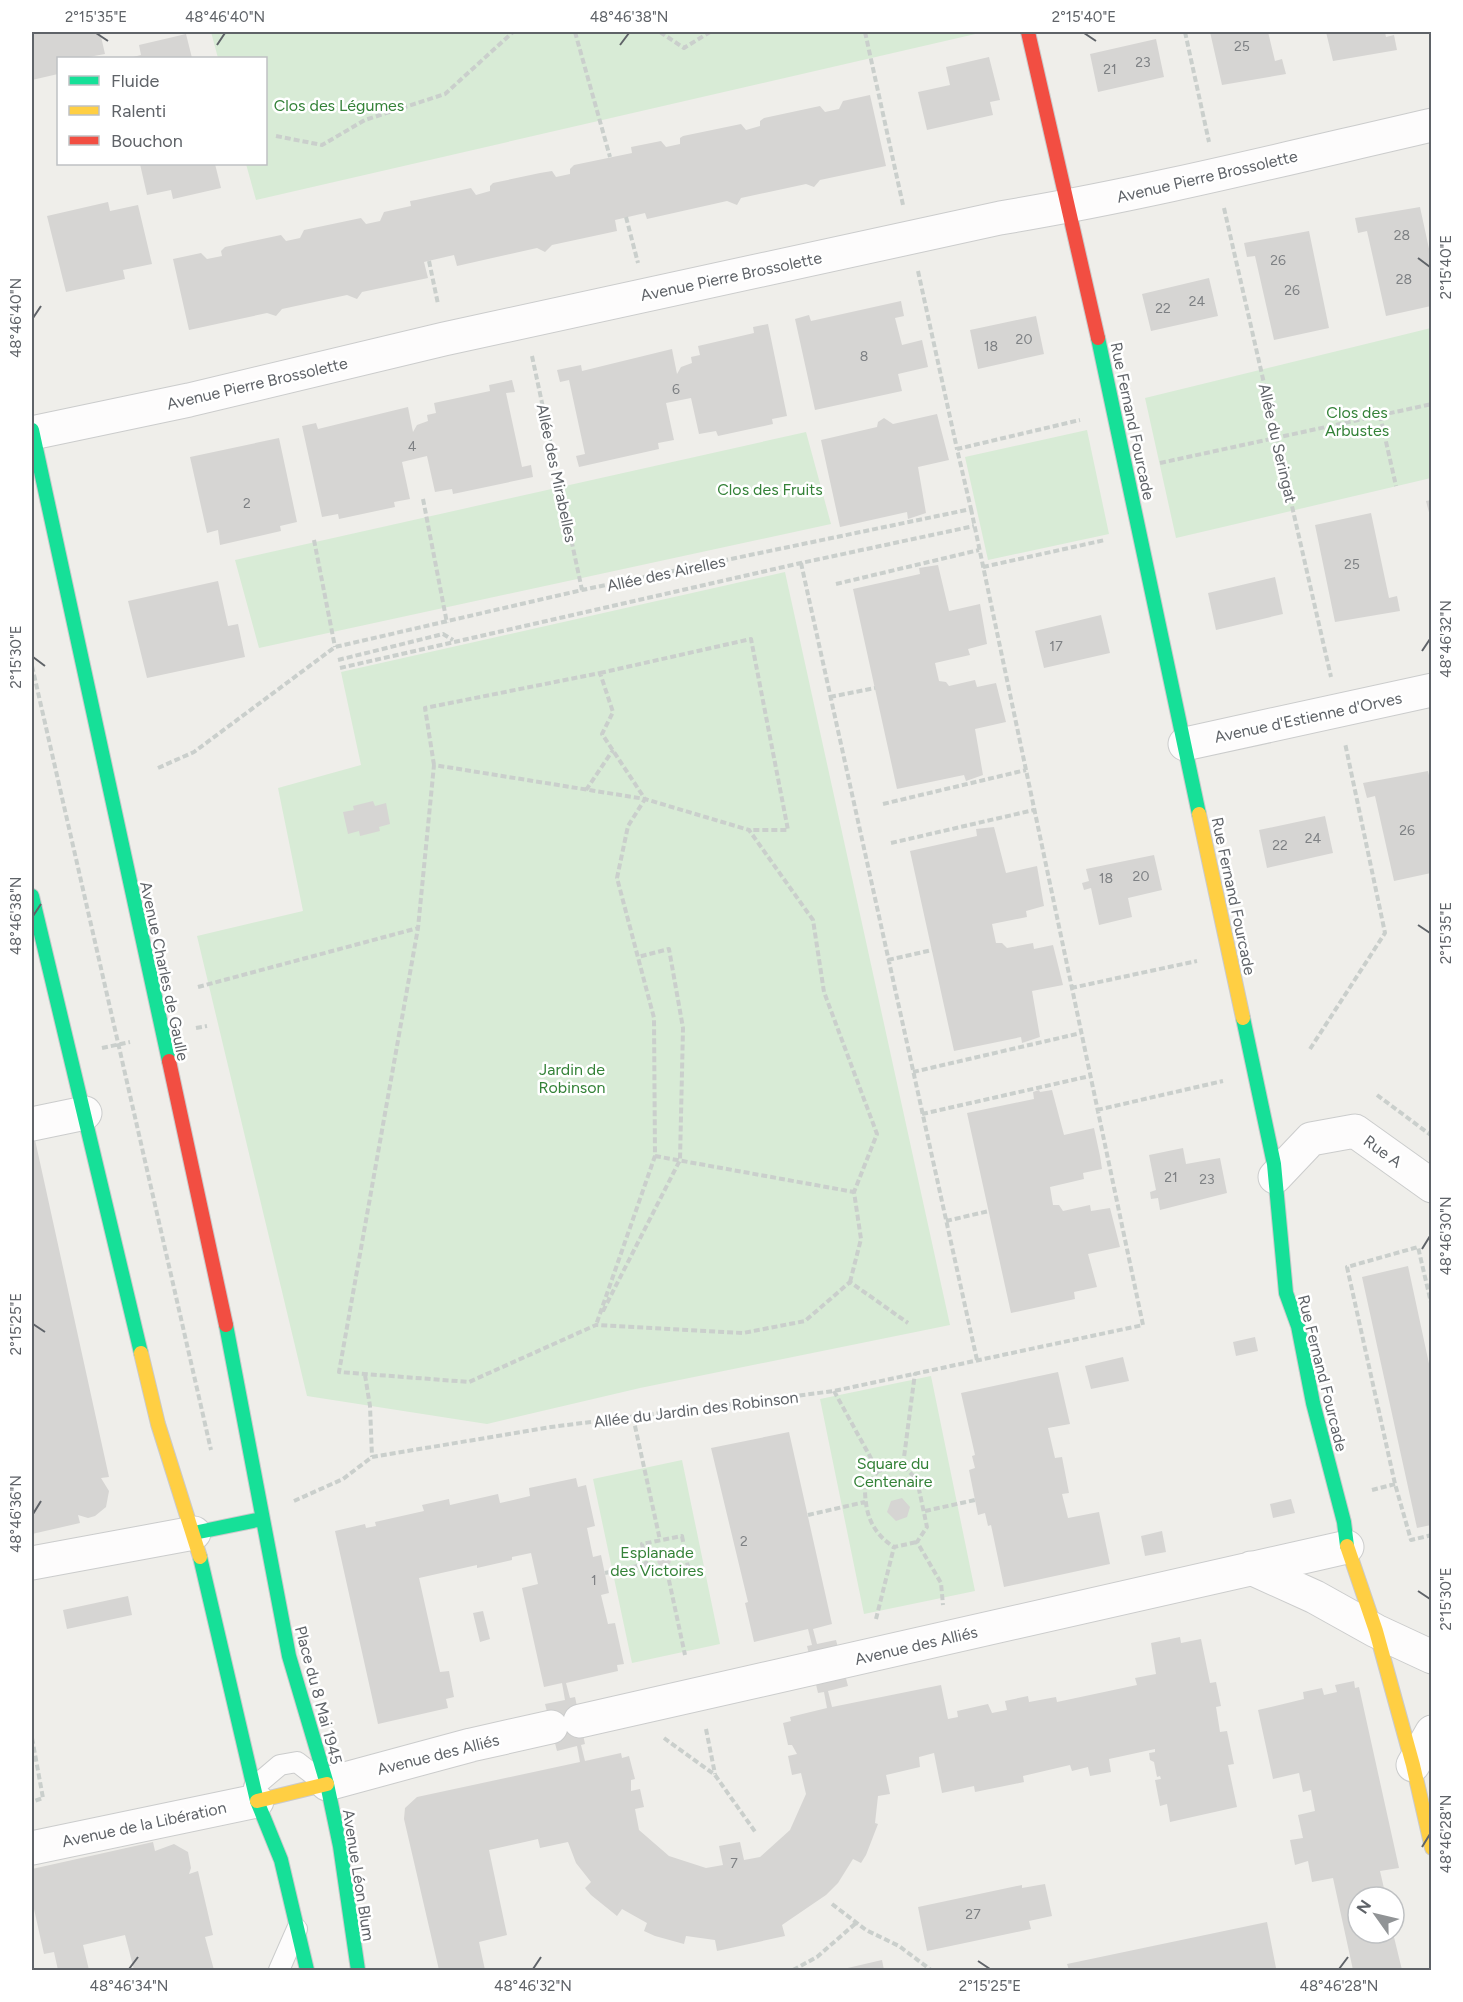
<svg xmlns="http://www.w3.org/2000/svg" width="1463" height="2002" font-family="Figtree,sans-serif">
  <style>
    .green { fill: #d8ebd6 }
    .building { fill: #d6d5d3 }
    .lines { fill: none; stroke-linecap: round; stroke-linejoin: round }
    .lane-casing { stroke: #cbcccc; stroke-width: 22 }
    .street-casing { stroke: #cbcccc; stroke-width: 35 }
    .fast-casing { stroke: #cacacb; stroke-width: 16 }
    .slow-casing { stroke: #cacacb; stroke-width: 16 }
    .jam-casing { stroke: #cacacb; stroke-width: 16 }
    .path { stroke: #cacfcc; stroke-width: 4; stroke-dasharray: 6 3; stroke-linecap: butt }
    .lane { stroke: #fdfcfc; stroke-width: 20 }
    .street { stroke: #fdfcfc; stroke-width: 33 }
    .fast { stroke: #16e098; stroke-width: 14 }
    .slow { stroke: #ffcf43; stroke-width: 14 }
    .jam { stroke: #f24e42; stroke-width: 14 }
    .ticks { fill: none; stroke: #5f6368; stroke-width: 2 }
    .labels { text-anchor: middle; stroke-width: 5; stroke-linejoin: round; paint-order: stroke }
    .number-label { font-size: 14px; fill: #7e8184 }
    .park-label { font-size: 16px; fill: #348238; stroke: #fff }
    .street-label { font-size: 16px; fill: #5f6368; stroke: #fff }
    .neatline { fill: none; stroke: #5f6368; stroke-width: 2 }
    .ticks-label { font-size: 15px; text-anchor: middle; fill: #5f6368 }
  </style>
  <rect width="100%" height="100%" fill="#efeeea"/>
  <path class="green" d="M211 32H984L256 200 246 164H266V58H218Z
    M1431 328V478L1176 538 1145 398Z
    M1087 430 1109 534 988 560 965 457Z
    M806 432 831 524 259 648 235 560Z
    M785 572 950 1325 640 1388 487 1424 307 1396 197 936 303 911 278 788 361 765 341 672Z
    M931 1376 975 1591 864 1614 820 1399Z
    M682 1460 720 1644 632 1663 593 1479Z"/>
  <path class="building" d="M32 32H100L105 54 83 58H58V74L32 80Z
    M1210 32H1268L1275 61 1282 59 1286 74 1222 85Z
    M1326 32H1385L1386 37 1394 35 1397 50 1333 61Z
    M186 34 192 58H129L141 55 139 45Z
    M1156 39 1164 77 1098 92 1090 54Z
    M989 57 1000 100 990 102 993 115 927 130 918 92 950 85 946 67Z
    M870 95 886 166 820 180 814 187 806 184 741 198 737 205 727 201 647 219 645 213 615 220 617 231 552 245 545 252 537 248 457 266 454 255 424 262 428 278 362 292 357 299 347 295 282 309 276 316 267 313 189 330 173 259 201 253 207 259 222 256 221 251 225 247 281 235 286 241 300 238 304 230 361 218 366 224 380 221 384 212 411 206 410 201 416 200 471 188 476 195 490 191V186L493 183 540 173 552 171 556 177 570 174V169L574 165 632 153 631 147 661 141 666 147 680 144V138L683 136 741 124 746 130 760 126V121L764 118 820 106 825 112 839 109 843 101Z
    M140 164H215L221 188 173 199 171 190 147 195Z
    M108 202 110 211 138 205 152 264 123 270 125 279 66 292 47 216Z
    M1420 207 1431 258V306L1386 316 1367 231 1358 233 1355 218Z
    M1309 231 1329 328 1274 340 1255 256 1247 257 1244 243Z
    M1209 278 1218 316 1151 331 1142 294Z
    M901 301 904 316 895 318 902 345 922 340 928 367 898 374 902 391 815 410 795 319 809 315 811 321Z
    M1036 316 1044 354 978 369 970 330Z
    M768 324 787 416 772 419 773 424 718 436 716 431 699 434 691 398 666 403 674 440 658 443 659 449 579 467 576 456 585 454 569 380 560 382 557 370 581 365 582 371 672 349 677 374 681 367 692 363 691 357 700 355 698 346 754 333 753 327Z
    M512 380 515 392 506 393 522 467 531 465 533 477 453 494 452 489 435 492 427 456 402 462 410 499 394 502 395 507 339 519 338 514 322 517 302 426 316 423 318 429 408 407 413 432 417 425 428 421 427 415 436 413 434 403 490 391 489 385Z
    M937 414 949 460 918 467 926 513 908 519 907 512 840 527 821 440 877 427 878 422 884 418 893 424Z
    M279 438 297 522 280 526 281 531 220 545 218 530 207 533 190 457Z
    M1431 500V520L1426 501Z
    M1371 513 1389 598 1397 596 1400 611 1335 622 1315 525Z
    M938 565 949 611 980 604 987 644 968 649 970 655 935 663 939 681 946 682 949 686 975 680 977 687 996 683 1006 722 975 729 983 775 966 781 964 775 897 789 853 589 920 574 919 568Z
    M1275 577 1283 614 1216 630 1208 593Z
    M218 581 228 626 238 624 245 657 147 678 128 601Z
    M1101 615 1110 653 1044 668 1035 631Z
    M1428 771 1431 784V873L1394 881 1375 796 1367 798 1363 783Z
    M373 801 375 806 386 803 390 824 379 827 380 831 360 836 359 831 348 834 343 812 354 810 353 806Z
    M1325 816 1333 853 1267 868 1259 830Z
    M994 827 1006 873 1037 866 1044 906 1026 911 1027 917 992 924 996 943H1002L1007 948 1033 943 1034 949 1053 945 1063 985 1032 991 1040 1037 1022 1043 1021 1037 954 1051 910 851 977 836 976 829Z
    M1154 855 1162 890 1128 898 1132 917 1099 925 1091 888 1084 890 1082 883 1089 881 1086 869Z
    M1039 1090 1040 1092 1052 1090 1064 1135 1094 1128 1100 1156 1102 1169 1083 1173 1084 1179 1050 1187 1053 1205H1059L1063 1211 1090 1205 1091 1211 1110 1208 1120 1247 1088 1254 1097 1287 1074 1292 1075 1299 1011 1313 967 1113 1034 1099 1033 1092Z
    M32 1126 109 1477 101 1478 109 1491 106 1507 95 1516 88 1518 78 1515 80 1523 32 1534Z
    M1183 1148 1186 1164 1220 1158 1227 1193 1160 1210 1158 1198 1151 1199 1150 1192 1156 1190 1149 1155Z
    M1408 1266 1431 1373V1525L1417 1528 1362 1277Z
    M1255 1337 1258 1351 1236 1356 1233 1342Z
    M1123 1357 1129 1381 1091 1389 1085 1366Z
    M1058 1372 1070 1424 1048 1428 1055 1458 1062 1457 1069 1493 1062 1494 1068 1518 1099 1512 1110 1564 1004 1587 991 1525 988 1526 985 1513 978 1515 969 1470 975 1468 972 1456 975 1455 961 1393Z
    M789 1432 832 1624 813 1629 817 1644 836 1640 848 1686 828 1691 832 1707 941 1685 948 1719 958 1717 957 1711 988 1704 992 1713 1007 1710 1005 1701 1028 1696 1029 1702 1056 1697 1057 1702 1137 1685 1135 1678 1156 1674 1151 1643 1180 1637 1181 1643 1201 1639 1210 1683 1216 1682 1221 1706 1216 1707 1220 1732 1227 1731 1234 1764 1228 1765 1237 1807 1170 1822 1167 1804 1160 1806 1155 1780 1161 1779 1160 1776 1157 1777 1154 1762 1150 1760 1149 1753 1155 1752V1749L1109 1759 1111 1772 1090 1776 1088 1767 1072 1771 1070 1765 1023 1776 1024 1782 975 1792 974 1786 942 1793 934 1753 919 1757 920 1767 886 1775 890 1794 878 1796 875 1823 878 1824 866 1855 861 1863 853 1859 838 1883 826 1895 782 1925 785 1936 717 1951 715 1940 686 1936 684 1944 655 1936 644 1931 647 1923 622 1909 617 1916 591 1895 585 1888 591 1882 576 1863 568 1842 540 1848 538 1839 489 1850 507 1935 479 1942 485 1970H439L404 1819 405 1808 417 1797 580 1762 577 1746 557 1751 545 1704 565 1700 562 1683 544 1687 522 1588 538 1584 531 1553 512 1557V1560L477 1568V1565L419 1578 440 1672 449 1671 454 1697 446 1699 448 1708 378 1724 335 1531 365 1524 366 1528 376 1526 375 1522 424 1511 422 1505 449 1499 450 1505 498 1494 500 1503 530 1496 529 1488 576 1478 578 1487 586 1485 595 1526 587 1528 593 1557 601 1555 609 1593 601 1595 608 1624 615 1623 624 1664 617 1665 618 1671 566 1683 570 1698 575 1697 585 1744 581 1745 585 1761 621 1753 622 1758 629 1756 635 1779 631 1780V1791L640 1789 644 1807 635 1809 639 1830 669 1856 706 1868 723 1865 719 1846 740 1842 744 1860 760 1857 790 1830 806 1794 801 1773 792 1775 788 1756 797 1754 792 1745H788L783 1723 791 1721 790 1717 827 1708 824 1692 818 1693 807 1646 812 1645 808 1629 754 1642 745 1603 748 1602 711 1448Z
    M902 1498 910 1507 907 1517 896 1521 887 1512 891 1501Z
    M1291 1499 1295 1513 1273 1518 1270 1504Z
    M1162 1531 1166 1552 1145 1556 1141 1536Z
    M657 1560a7 7 0 1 1 14 0a7 7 0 1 1-14 0Z
    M128 1596 132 1615 67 1629 63 1610Z
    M483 1611 490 1639 480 1642 473 1613Z
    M1354 1681 1355 1688 1359 1687 1399 1868 1380 1871 1386 1897H1358V1933H1393L1402 1970H1353L1333 1878 1312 1882 1308 1861 1295 1865 1290 1840 1303 1838 1298 1815 1315 1811 1311 1790 1303 1792 1299 1773 1273 1779 1258 1710 1304 1699 1303 1692 1322 1688 1324 1695 1337 1692 1335 1685Z
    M153 1842 155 1851 174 1844 188 1852 191 1868 189 1874 198 1871 213 1935 205 1937 214 1970H134L125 1935 83 1945 89 1970H58L54 1952 44 1954 32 1900V1869Z
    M1045 1884 1052 1916 1029 1921 1031 1929 927 1951 918 1907 1022 1885V1888Z
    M1267 1922 1276 1968 1264 1970H1069L1067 1964Z
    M882 1960 884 1970H839Z"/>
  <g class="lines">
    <defs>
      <path id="lane" d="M254 1787 280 1765 297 1762 324 1783
        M279 1970 297 1929"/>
      <path id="street" d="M32 433 189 400 444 339 1000 218C1145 194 1288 158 1432 125
        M1185 744 1432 690
        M32 1124 85 1113
        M1275 1177 1311 1139 1355 1131 1432 1186
        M32 1563 194 1533
        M1251 1568 1315 1597 1376 1631 1432 1657
        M580 1721 1347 1547
        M1413 1765 1432 1732
        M327 1784 471 1745 551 1727
        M32 1848 257 1801"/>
      <path id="fast" d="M1098 338 1199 814
        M32 430 169 1061
        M32 896 141 1353
        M1243 1018 1274 1164 1286 1293 1298 1326 1313 1403 1344 1522 1347 1546
        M226 1325 289 1656 327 1784 340 1846 358 1970
        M194 1533 262 1519
        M200 1557 257 1801 281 1860 307 1970"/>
      <path id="slow" d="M1199 814 1243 1018
        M141 1353 158 1424 200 1557
        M1347 1546 1376 1631 1413 1765 1432 1848
        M257 1801 327 1784"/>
      <path id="jam" d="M1028 32 1098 338
        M169 1061 226 1325"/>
    </defs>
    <use href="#lane" class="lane-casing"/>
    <use href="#street" class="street-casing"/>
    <use href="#fast" class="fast-casing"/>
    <use href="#slow" class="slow-casing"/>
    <use href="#jam" class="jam-casing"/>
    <path class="path" d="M575 32 610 157
      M660 32 684 48 710 32
      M865 32 903 205
      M1185 32 1209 142
      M276 136 322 145 365 120 445 94 513 32
      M1224 208 1331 677
      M626 217 638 263
      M429 261 438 304
      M918 271 957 449
      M532 356 582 590
      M1380 415 1396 486
      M1160 463 1432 404
      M423 499 447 623
      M314 540 335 647
      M801 563 977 1360
      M983 567 1105 540
      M836 584 979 550
      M338 660 443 634 453 640
      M32 666 211 1450
      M340 668 801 563 974 526
      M600 673 751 639 788 830H749
      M830 697 875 688
      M434 765 425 708 600 673 613 712 602 734 645 799 628 826 617 878 654 1018 655 1156 596 1325
      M158 768 194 752 335 647 582 590 971 509 957 449 1080 420
      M586 790 613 750
      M883 804 1026 770
      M891 843 1034 810
      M888 960 932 950
      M198 987 418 928
      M1071 988 1197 961
      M196 1028 207 1026
      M102 1048 130 1042
      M1310 1049 1385 933 1345 743
      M913 1072 1081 1033
      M1377 1095 1432 1136
      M1097 1110 1223 1081
      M922 1114 1090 1076
      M655 1156 854 1192
      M946 1221 989 1211
      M850 1282 861 1239 854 1192 877 1134 824 992 813 920 749 830 645 799 434 765 418 928 339 1372 469 1382 596 1325 743 1333 805 1321 850 1282 908 1323
      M1432 1307 1418 1247 1347 1267 1395 1484 1411 1540 1432 1535
      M603 1311 680 1160 683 1028 669 949 638 957
      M365 1375 370 1406 372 1457
      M834 1391 878 1471 865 1488C865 1514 872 1533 894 1547L917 1542
      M633 1417 660 1540
      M903 1465 915 1373
      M878 1471 903 1465 917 1480 927 1527 917 1542 941 1583 943 1605
      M1372 1490 1395 1484
      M294 1501 343 1479 372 1457 551 1427 834 1391 1143 1325 971 509
      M925 1511 975 1500
      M808 1515 865 1502
      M682 1536 688 1567 649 1576 642 1544Z
      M667 1571 685 1655
      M605 1573 646 1564
      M876 1619 894 1547
      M706 1729 715 1774
      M32 1738 43 1798 32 1802
      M664 1738 715 1775 756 1833
      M832 1904 866 1930 899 1946 931 1970
      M793 1970 817 1957 856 1923"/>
    <use href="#lane" class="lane"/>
    <use href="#street" class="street"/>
    <use href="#fast" class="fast"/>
    <use href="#slow" class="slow"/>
    <use href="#jam" class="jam"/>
  </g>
  <path class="ticks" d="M96 33 108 41M1084 33 1096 41M217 45 225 33M620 45 629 33M1418 258 1430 267M33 318 41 306M1422 651 1430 639M33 657 45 666M33 916 41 904M1418 925 1430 933M1422 1249 1430 1236M33 1324 45 1332M33 1514 41 1501M1418 1591 1430 1599M1422 1847 1430 1834M978 1961 990 1969M129 1969 138 1957M533 1969 541 1957M1339 1969 1348 1957"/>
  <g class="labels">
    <g class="number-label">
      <text x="1242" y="51">25</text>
      <text x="1143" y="67">23</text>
      <text x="1110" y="74">21</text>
      <text x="1402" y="240">28</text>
      <text x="1278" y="265">26</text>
      <text x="1404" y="284">28</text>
      <text x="1292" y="295">26</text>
      <text x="1197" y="306">24</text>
      <text x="1163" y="313">22</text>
      <text x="1024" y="344">20</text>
      <text x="991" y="351">18</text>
      <text x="864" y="361">8</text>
      <text x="676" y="394">6</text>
      <text x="412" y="451">4</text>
      <text x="247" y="508">2</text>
      <text x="1352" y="569">25</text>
      <text x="1056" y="651">17</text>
      <text x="1407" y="835">26</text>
      <text x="1313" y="843">24</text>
      <text x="1280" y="850">22</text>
      <text x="1141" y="881">20</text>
      <text x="1106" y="883">18</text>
      <text x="1171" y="1182">21</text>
      <text x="1207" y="1184">23</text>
      <text x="744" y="1546">2</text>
      <text x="594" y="1585">1</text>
      <text x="734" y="1868">7</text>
      <text x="973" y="1919">27</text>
    </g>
    <g class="park-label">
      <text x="339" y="111">Clos des Légumes</text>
      <text x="1357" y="418">Clos des<tspan x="1357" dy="18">Arbustes</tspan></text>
      <text x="770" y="495">Clos des Fruits</text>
      <text x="572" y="1075">Jardin de<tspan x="572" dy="18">Robinson</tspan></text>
      <text x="893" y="1469">Square du<tspan x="893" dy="18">Centenaire</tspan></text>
      <text x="657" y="1558">Esplanade<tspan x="657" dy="18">des Victoires</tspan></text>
    </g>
    <g class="street-label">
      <text transform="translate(1207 176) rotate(-13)" y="6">Avenue Pierre Brossolette</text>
      <text transform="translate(731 276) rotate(-12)" y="6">Avenue Pierre Brossolette</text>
      <text transform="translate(257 383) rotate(-13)" y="6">Avenue Pierre Brossolette</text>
      <text transform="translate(1133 421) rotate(78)" y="6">Rue Fernand Fourcade</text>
      <text transform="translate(1278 443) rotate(77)" y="6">Allée du Seringat</text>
      <text transform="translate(557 473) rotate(78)" y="6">Allée des Mirabelles</text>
      <text transform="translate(666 573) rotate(-12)" y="6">Allée des Airelles</text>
      <text transform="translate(1308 717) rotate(-12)" y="6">Avenue d'Estienne d'Orves</text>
      <text transform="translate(1234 896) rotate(78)" y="6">Rue Fernand Fourcade</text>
      <text transform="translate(165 971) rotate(78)" y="6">Avenue Charles de Gaulle</text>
      <text transform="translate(1383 1151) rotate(36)" y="6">Rue A</text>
      <text transform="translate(1323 1373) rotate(76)" y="6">Rue Fernand Fourcade</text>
      <text transform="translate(696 1409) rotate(-7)" y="6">Allée du Jardin des Robinson</text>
      <text transform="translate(916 1645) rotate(-13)" y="6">Avenue des Alliés</text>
      <text transform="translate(319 1695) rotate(75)" y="6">Place du 8 Mai 1945</text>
      <text transform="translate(438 1754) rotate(-14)" y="6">Avenue des Alliés</text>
      <text transform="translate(144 1824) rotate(-12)" y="6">Avenue de la Libération</text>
      <text transform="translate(359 1875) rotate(81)" y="6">Avenue Léon Blum</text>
    </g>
  </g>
  <rect width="1463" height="2002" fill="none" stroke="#ffffff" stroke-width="66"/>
  <rect x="57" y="57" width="210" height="108" fill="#ffffff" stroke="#bfc1c3" stroke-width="1.5"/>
  <rect x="69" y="76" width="30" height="9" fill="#16e098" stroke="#bfc1c3" stroke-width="1.5"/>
  <text x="111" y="87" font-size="18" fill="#5f6368">Fluide</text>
  <rect x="69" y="106" width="30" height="9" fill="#ffcf43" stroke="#bfc1c3" stroke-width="1.5"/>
  <text x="111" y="117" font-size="18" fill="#5f6368">Ralenti</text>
  <rect x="69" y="136" width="30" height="9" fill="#f24e42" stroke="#bfc1c3" stroke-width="1.5"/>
  <text x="111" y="147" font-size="18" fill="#5f6368">Bouchon</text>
  <g transform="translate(1376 1915) rotate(304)"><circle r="28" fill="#ffffff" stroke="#bfc1c3" stroke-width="1.5"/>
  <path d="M0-4.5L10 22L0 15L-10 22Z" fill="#919496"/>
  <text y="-9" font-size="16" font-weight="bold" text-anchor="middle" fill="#5f6368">N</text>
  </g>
  <rect x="33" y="33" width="1397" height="1936" class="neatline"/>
  <g class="ticks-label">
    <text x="96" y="22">2°15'35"E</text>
    <text x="225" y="22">48°46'40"N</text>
    <text x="629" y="22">48°46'38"N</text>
    <text x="1084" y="22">2°15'40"E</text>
    <text transform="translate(1446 267) rotate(-90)" y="5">2°15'40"E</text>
    <text transform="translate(16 318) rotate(-90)" y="5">48°46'40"N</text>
    <text transform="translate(1446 639) rotate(-90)" y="5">48°46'32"N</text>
    <text transform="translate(16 657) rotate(-90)" y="5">2°15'30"E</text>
    <text transform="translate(16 916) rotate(-90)" y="5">48°46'38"N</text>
    <text transform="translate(1446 933) rotate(-90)" y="5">2°15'35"E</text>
    <text transform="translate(1446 1236) rotate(-90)" y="5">48°46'30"N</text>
    <text transform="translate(16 1324) rotate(-90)" y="5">2°15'25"E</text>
    <text transform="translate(16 1514) rotate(-90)" y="5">48°46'36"N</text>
    <text transform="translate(1446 1599) rotate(-90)" y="5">2°15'30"E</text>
    <text transform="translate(1446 1834) rotate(-90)" y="5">48°46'28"N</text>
    <text x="129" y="1991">48°46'34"N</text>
    <text x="533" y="1991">48°46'32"N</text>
    <text x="990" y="1991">2°15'25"E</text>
    <text x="1339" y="1991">48°46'28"N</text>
  </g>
</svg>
